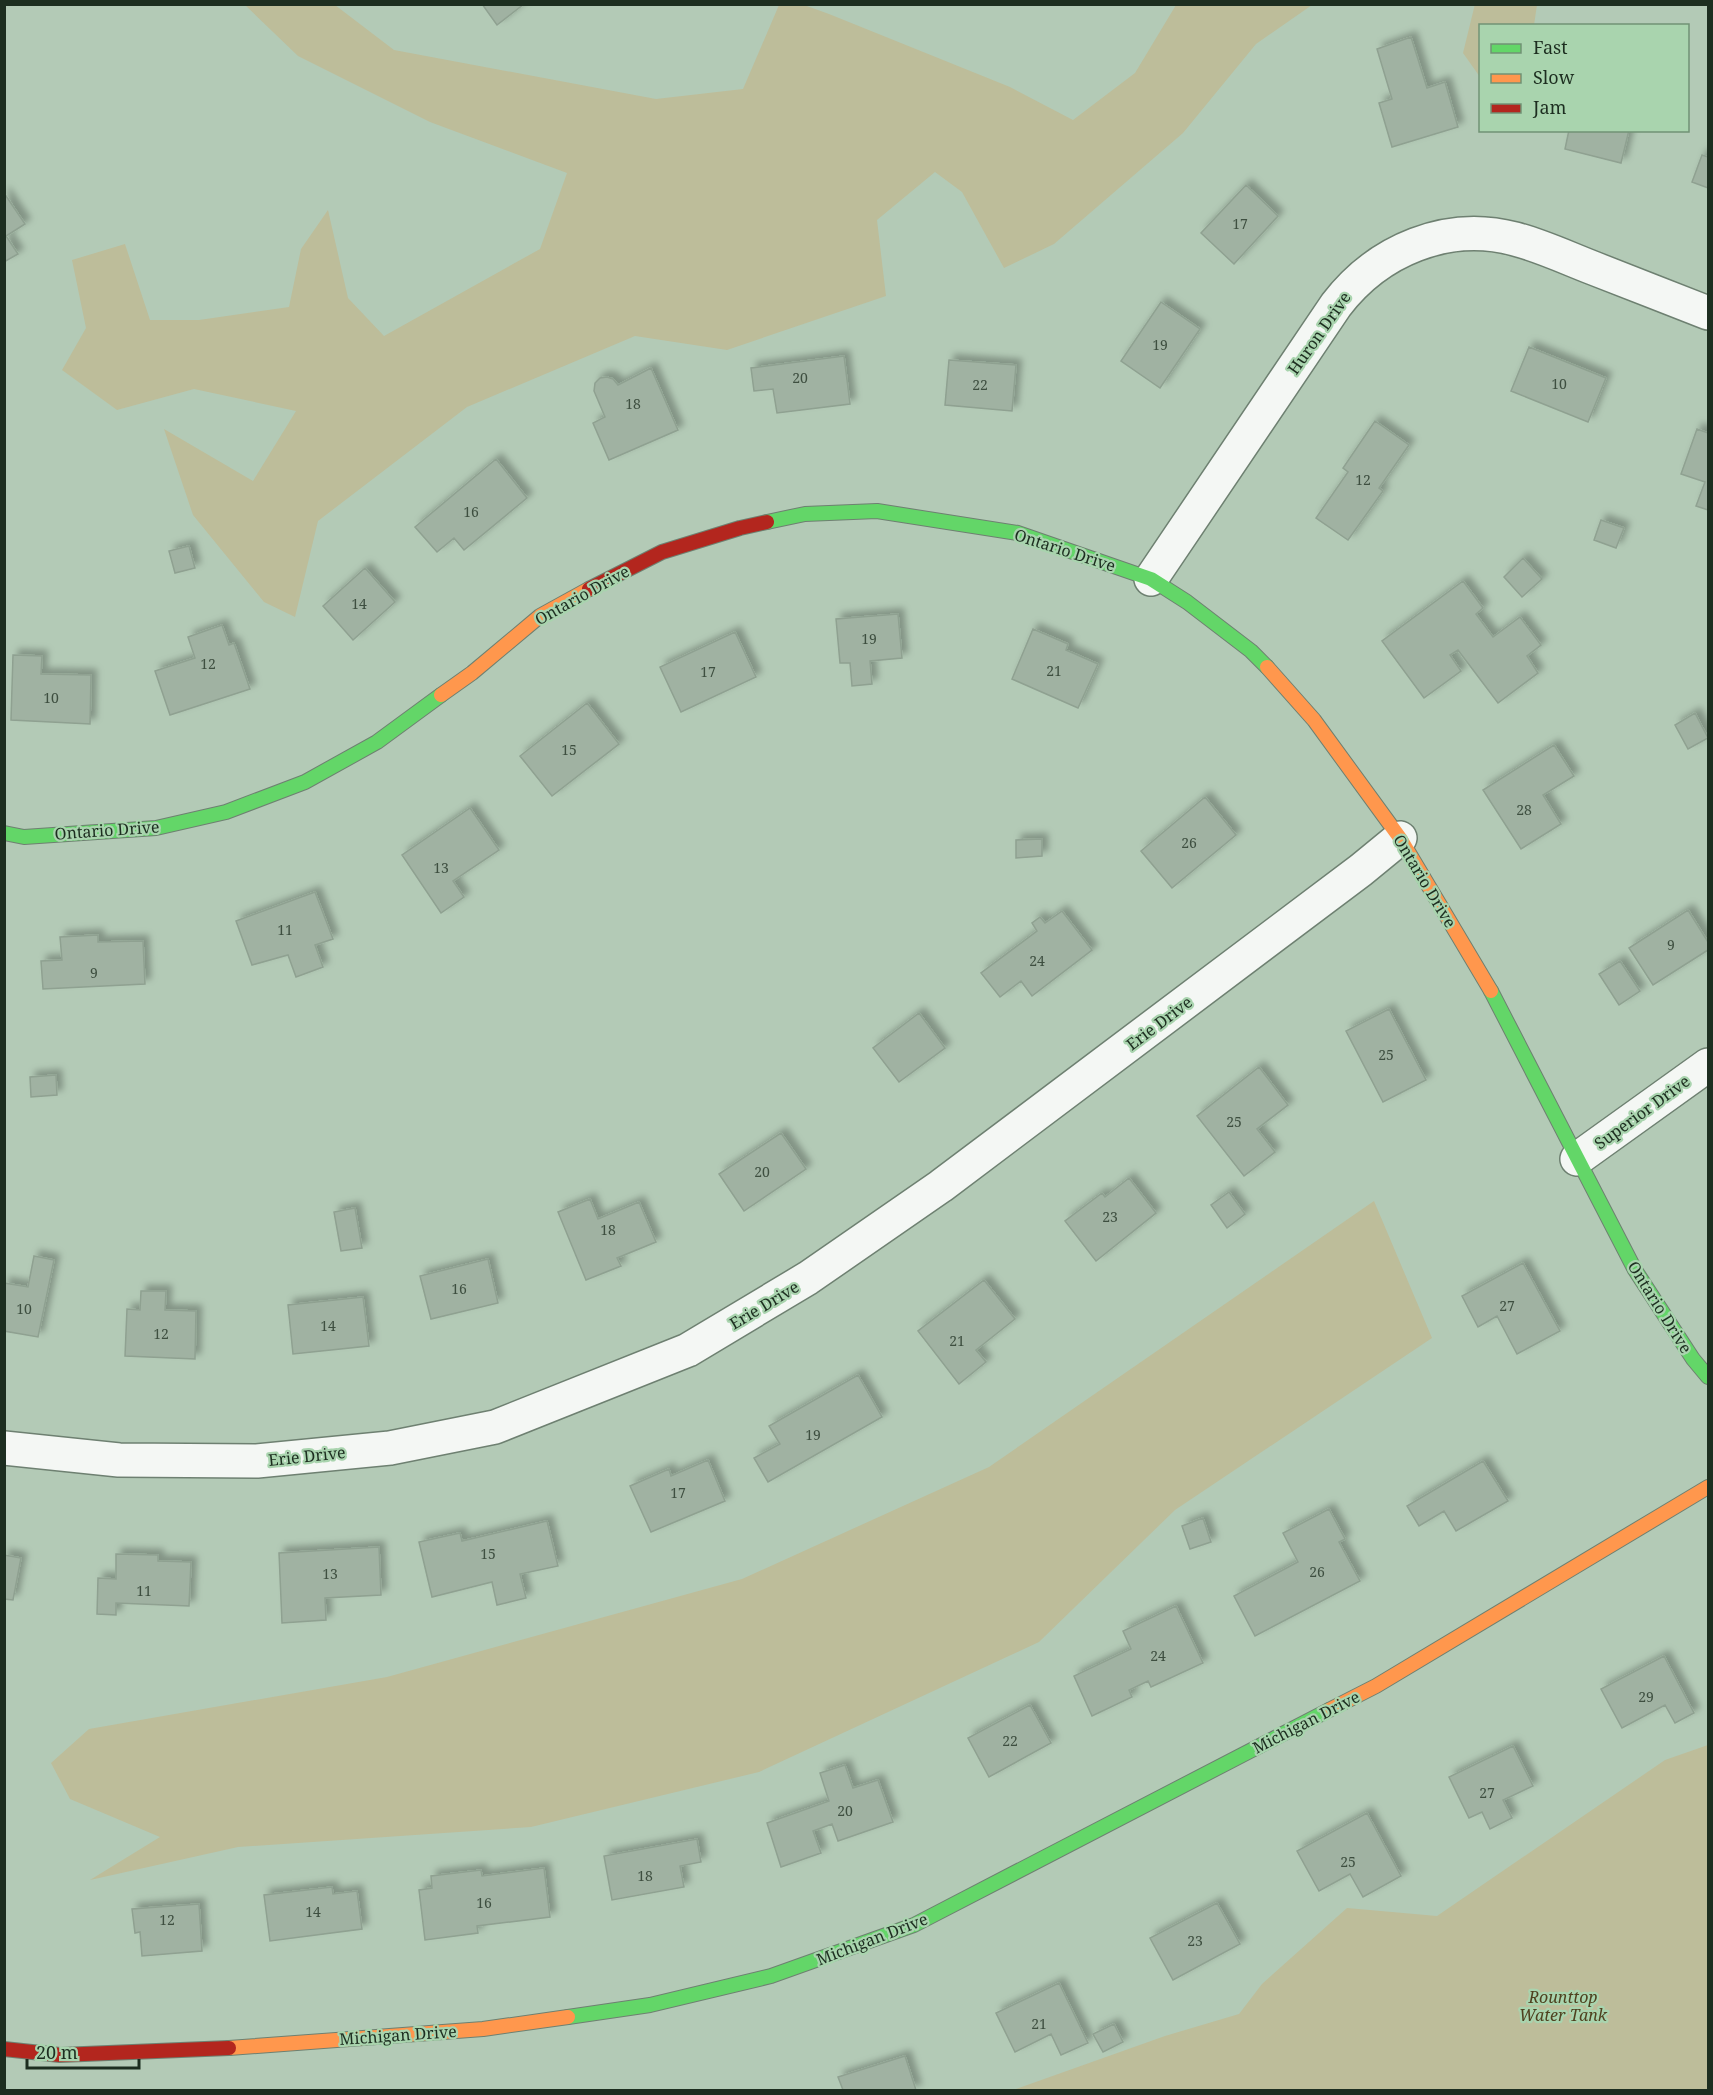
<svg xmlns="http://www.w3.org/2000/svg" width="1713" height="2095" font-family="'Noto Serif',serif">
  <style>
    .green { fill: #bdbd9a }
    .building { fill: #a0b2a2; stroke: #8fa191; stroke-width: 1.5; filter: url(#shadow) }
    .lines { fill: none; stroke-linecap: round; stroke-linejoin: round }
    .street-casing { stroke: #6e8071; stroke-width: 36 }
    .fast-casing { stroke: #6e8071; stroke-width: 16 }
    .slow-casing { stroke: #6e8071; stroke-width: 16 }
    .jam-casing { stroke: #6e8071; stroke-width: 16 }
    .street { stroke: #f4f7f4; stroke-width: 33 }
    .fast { stroke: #63d668; stroke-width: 14 }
    .slow { stroke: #ff974d; stroke-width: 14 }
    .jam { stroke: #b3261e; stroke-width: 14 }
    .labels { text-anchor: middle; stroke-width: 4.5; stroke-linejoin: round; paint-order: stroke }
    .number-label { font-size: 14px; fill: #3e4f40 }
    .street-label { font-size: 16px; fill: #1d2e20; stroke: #a9d4ae }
    .park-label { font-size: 16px; font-style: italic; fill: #4f411f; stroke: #a9d4ae }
  </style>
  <defs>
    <filter id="shadow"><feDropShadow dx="5.5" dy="-5.5" stdDeviation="3" flood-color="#0004"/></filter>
  </defs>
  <rect width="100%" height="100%" fill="#b3cab6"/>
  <path class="green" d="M1475 4 1537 5 1534 25 1480 26V77L1463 53Z
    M245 5H335L394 50 656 99 743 89 779 5H804L829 14 1010 87 1073 120 1135 73 1176 5H1312L1256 44 1183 133 1054 244 1004 268 962 192 935 172 877 220 886 296 727 350 635 336 467 407 318 521 295 617 264 602 193 515 164 429 253 481 296 411 194 389 117 410 62 370 86 328 72 260 125 244 150 320H199L289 307 301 249 328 210 348 298 384 336 540 249 567 173 430 122 298 56Z
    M1374 1201 1432 1338 1175 1510 1039 1642 759 1772 531 1827 238 1847 90 1880 160 1837 70 1799 51 1763 89 1729 387 1677 742 1579 989 1467Z
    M1708 1745V2090H1013L1165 2036 1239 2014 1262 1984 1347 1908 1437 1916 1665 1760Z"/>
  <path class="building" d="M482 4H524L497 25Z
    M1411 37 1427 88 1445 82 1458 127 1392 147 1379 103 1392 99 1377 49Z
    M1569 130H1629L1621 163 1565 149Z
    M1702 155 1708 157V188L1692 182Z
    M1246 185 1278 216 1234 264 1201 233Z
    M4 193 25 224 6 236 18 254 4 262Z
    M1161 302 1200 329 1160 388 1121 361Z
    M1529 347 1606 378 1588 422 1511 391Z
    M844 356 850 404 777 413 773 389 754 391 751 368Z
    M949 360 1016 365 1012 411 945 405Z
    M651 368 678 430 609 460 593 423 605 417 594 391 595 383 600 378 607 377 613 379 618 385Z
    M1375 421 1409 445 1379 488 1383 491 1348 540 1316 518 1348 472 1343 468Z
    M1697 429 1708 433V510L1696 506 1705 482 1681 474Z
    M496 459 527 498 464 550 454 538 437 552 415 527Z
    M1601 520 1624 528 1616 548 1594 540Z
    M189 546 195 568 175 573 169 551Z
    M1523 558 1542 579 1522 597 1504 577Z
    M365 568 395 602 353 640 323 606Z
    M1463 581 1483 608 1476 614 1493 637 1520 617 1541 645 1527 656 1538 673 1498 703 1458 650 1450 655 1461 671 1424 698 1382 641Z
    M898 614 902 658 870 661 872 684 852 686 850 663H840L836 619Z
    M222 625 229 645 234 643 250 689 170 715 155 671 195 658 188 637Z
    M1033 629 1068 644 1066 650 1098 664 1078 708 1012 679Z
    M735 632 756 677 681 712 660 667Z
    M13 655 42 656 41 674 91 675 90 724 11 720Z
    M587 703 619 744 552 796 520 756Z
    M1695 713 1708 738 1688 749 1675 725Z
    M1554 745 1574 776 1543 795 1561 824 1521 849 1483 790Z
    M1205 797 1236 835 1172 888 1141 851Z
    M470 808 499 850 453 881 464 897 441 913 402 855Z
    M1042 839V856L1016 858V840Z
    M315 892 333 939 315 945 323 967 296 977 288 955 252 965 236 921Z
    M1688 910 1708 942V950L1653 985 1629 948Z
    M1062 911 1092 950 1032 996 1021 981 1000 997 981 973 1037 931 1032 923 1040 917 1045 923Z
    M98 935V942L143 941 145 984 43 989 41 961 62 960 60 937Z
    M1620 961 1640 991 1619 1005 1599 974Z
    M1389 1009 1426 1080 1383 1102 1346 1031Z
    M919 1013 945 1048 899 1082 873 1048Z
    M1259 1067 1288 1105 1257 1129 1275 1152 1244 1176 1197 1116Z
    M56 1075 57 1095 31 1097 30 1077Z
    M781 1133 806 1169 744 1211 719 1174Z
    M1129 1178 1156 1213 1096 1261 1065 1221 1102 1193 1105 1197Z
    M1229 1192 1245 1214 1227 1228 1211 1205Z
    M590 1199 598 1219 639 1202 656 1242 617 1258 621 1266 586 1280 558 1212Z
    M355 1208 362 1248 341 1251 334 1212Z
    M34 1256 54 1260 38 1337 4 1331V1283L28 1287Z
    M488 1259 498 1303 431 1319 420 1276Z
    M1523 1263 1560 1331 1517 1354 1497 1316 1478 1327 1462 1296Z
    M984 1280 1015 1319 976 1350 986 1362 959 1384 918 1331Z
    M141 1291H166L165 1310 196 1311 195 1359 125 1356 127 1309 140 1310Z
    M363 1297 369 1346 293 1354 288 1305Z
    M858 1375 882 1417 768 1482 754 1458 780 1444 769 1426Z
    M708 1460 725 1501 651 1532 630 1486 669 1469 671 1476Z
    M1483 1461 1508 1501 1456 1531 1444 1511 1419 1526 1407 1506Z
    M1329 1509 1345 1539 1339 1542 1360 1581 1255 1636 1234 1596 1298 1562 1283 1533Z
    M1203 1518 1211 1542 1190 1549 1182 1526Z
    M547 1521 558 1566 520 1574 526 1598 497 1605 492 1582 432 1597 419 1542 460 1533 462 1541Z
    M379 1547 381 1595 325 1598 326 1620 282 1623 279 1553Z
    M116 1554 158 1555V1561L191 1562 189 1606 116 1603V1615L97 1614 98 1578 116 1579Z
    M4 1555 21 1558 13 1600 4 1599Z
    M1176 1606 1203 1663 1151 1687 1148 1681 1129 1690 1132 1697 1092 1716 1074 1676 1131 1649 1123 1631Z
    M1664 1656 1694 1713 1675 1723 1665 1705 1622 1728 1601 1689Z
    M1030 1705 1051 1743 989 1777 968 1738Z
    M1513 1746 1533 1786 1503 1800 1512 1818 1490 1829 1482 1812 1469 1818 1449 1777Z
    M845 1765 853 1788 878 1780 893 1822 838 1841 832 1824 813 1831 821 1853 781 1867 767 1823 829 1801 820 1773Z
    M1367 1813 1401 1876 1363 1897 1350 1874 1319 1891 1297 1851Z
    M697 1839 701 1862 680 1866 684 1887 612 1900 604 1856Z
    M544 1868 550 1917 477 1926 478 1933 425 1940 419 1890 432 1888 431 1876 481 1870 482 1876Z
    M332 1887 333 1894 357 1891 362 1929 270 1941 264 1895Z
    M1217 1903 1240 1944 1173 1980 1150 1938Z
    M199 1904 202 1951 142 1956 140 1932 135 1933 132 1909Z
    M1059 1983 1088 2043 1061 2055 1051 2034 1015 2052 996 2013Z
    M1114 2024 1123 2042 1103 2052 1093 2034Z
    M905 2056 916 2090H843L838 2077Z"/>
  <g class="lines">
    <defs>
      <path id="street" d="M1151 579 1336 305C1378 250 1447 221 1515 239 1542 246 1567 258 1593 268 1631 283 1670 298 1708 313
        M1577 1159 1708 1065
        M4 1448 119 1460 257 1461 390 1448 495 1427 688 1350 808 1278 941 1186 1361 870 1400 838"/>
      <path id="fast" d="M767 522 805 514 877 511 1018 533 1151 579 1187 602 1251 651 1267 667
        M4 833 24 837 156 828 226 812 305 782 377 742 441 695
        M1491 991 1635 1270 1693 1359 1708 1377
        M568 2017 650 2005 771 1976 914 1925 1329 1710"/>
      <path id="slow" d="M1267 667 1314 720 1400 838 1491 991
        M441 695 472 673 540 616 589 589
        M1329 1710 1376 1686 1708 1487
        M229 2048 483 2029 568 2017"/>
      <path id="jam" d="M589 589 662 552 740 528 767 522
        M4 2049 60 2055 229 2048"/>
    </defs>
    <use href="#street" class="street-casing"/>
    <use href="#fast" class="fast-casing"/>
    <use href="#slow" class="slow-casing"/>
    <use href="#jam" class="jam-casing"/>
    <use href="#street" class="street"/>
    <use href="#fast" class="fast"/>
    <use href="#slow" class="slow"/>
    <use href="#jam" class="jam"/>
  </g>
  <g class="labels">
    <g class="number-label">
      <text x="1240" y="229">17</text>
      <text x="1160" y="350">19</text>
      <text x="800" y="383">20</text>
      <text x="1559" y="389">10</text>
      <text x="980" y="390">22</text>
      <text x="633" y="409">18</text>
      <text x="1363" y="485">12</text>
      <text x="471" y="517">16</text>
      <text x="359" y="609">14</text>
      <text x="869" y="644">19</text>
      <text x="208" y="669">12</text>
      <text x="1054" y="676">21</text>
      <text x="708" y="677">17</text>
      <text x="51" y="703">10</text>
      <text x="569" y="755">15</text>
      <text x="1524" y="815">28</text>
      <text x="1189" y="848">26</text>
      <text x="441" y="873">13</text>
      <text x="285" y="935">11</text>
      <text x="1671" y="950">9</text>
      <text x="1037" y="966">24</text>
      <text x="94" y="978">9</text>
      <text x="1386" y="1060">25</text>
      <text x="1234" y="1127">25</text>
      <text x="762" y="1177">20</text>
      <text x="1110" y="1222">23</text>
      <text x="608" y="1235">18</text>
      <text x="459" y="1294">16</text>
      <text x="1507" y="1311">27</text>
      <text x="24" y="1314">10</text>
      <text x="328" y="1331">14</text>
      <text x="161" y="1339">12</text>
      <text x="957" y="1346">21</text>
      <text x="813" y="1440">19</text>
      <text x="678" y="1498">17</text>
      <text x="488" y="1559">15</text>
      <text x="1317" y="1577">26</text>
      <text x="330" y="1579">13</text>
      <text x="144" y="1596">11</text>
      <text x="1158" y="1661">24</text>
      <text x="1646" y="1702">29</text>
      <text x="1010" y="1746">22</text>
      <text x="1487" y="1798">27</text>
      <text x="845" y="1816">20</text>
      <text x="1348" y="1867">25</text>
      <text x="645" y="1881">18</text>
      <text x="484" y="1908">16</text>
      <text x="313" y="1917">14</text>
      <text x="167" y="1925">12</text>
      <text x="1195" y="1946">23</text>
      <text x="1039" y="2029">21</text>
    </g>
    <g class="street-label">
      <text transform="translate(1319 333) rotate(-55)" y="6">Huron Drive</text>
      <text transform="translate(1065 550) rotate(18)" y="6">Ontario Drive</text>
      <text transform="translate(582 595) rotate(-29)" y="6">Ontario Drive</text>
      <text transform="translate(107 830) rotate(-4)" y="6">Ontario Drive</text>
      <text transform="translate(1425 881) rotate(59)" y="6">Ontario Drive</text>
      <text transform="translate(1159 1023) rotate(-37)" y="6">Erie Drive</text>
      <text transform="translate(1642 1112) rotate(-36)" y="6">Superior Drive</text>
      <text transform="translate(764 1305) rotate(-31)" y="6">Erie Drive</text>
      <text transform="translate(1660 1307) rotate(58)" y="6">Ontario Drive</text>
      <text transform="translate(307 1456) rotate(-6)" y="6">Erie Drive</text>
      <text transform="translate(1306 1722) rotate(-27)" y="6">Michigan Drive</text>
      <text transform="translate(872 1939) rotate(-21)" y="6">Michigan Drive</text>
      <text transform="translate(398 2035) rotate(-4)" y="6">Michigan Drive</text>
    </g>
    <g class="park-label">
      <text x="1563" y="2003">Rounttop<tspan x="1563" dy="18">Water Tank</tspan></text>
    </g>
  </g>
  <rect width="1713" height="2095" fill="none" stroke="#1d2e20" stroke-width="12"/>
  <rect x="1479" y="24" width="210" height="108" fill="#a9d4ae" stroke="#719275" stroke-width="1.5"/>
  <rect x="1491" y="44" width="30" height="9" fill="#63d668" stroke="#719275" stroke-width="1.5"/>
  <text x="1533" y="54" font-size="18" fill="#1d2e20">Fast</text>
  <rect x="1491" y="74" width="30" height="9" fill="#ff974d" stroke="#719275" stroke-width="1.5"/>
  <text x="1533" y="84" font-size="18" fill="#1d2e20">Slow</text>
  <rect x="1491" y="104" width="30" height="9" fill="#b3261e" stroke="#719275" stroke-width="1.5"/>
  <text x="1533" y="114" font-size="18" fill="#1d2e20">Jam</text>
  <path d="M27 2059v9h112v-9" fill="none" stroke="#1d2e20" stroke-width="3"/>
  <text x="36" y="2059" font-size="18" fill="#1d2e20" stroke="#a9d4ae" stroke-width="4.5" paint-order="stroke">20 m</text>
</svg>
